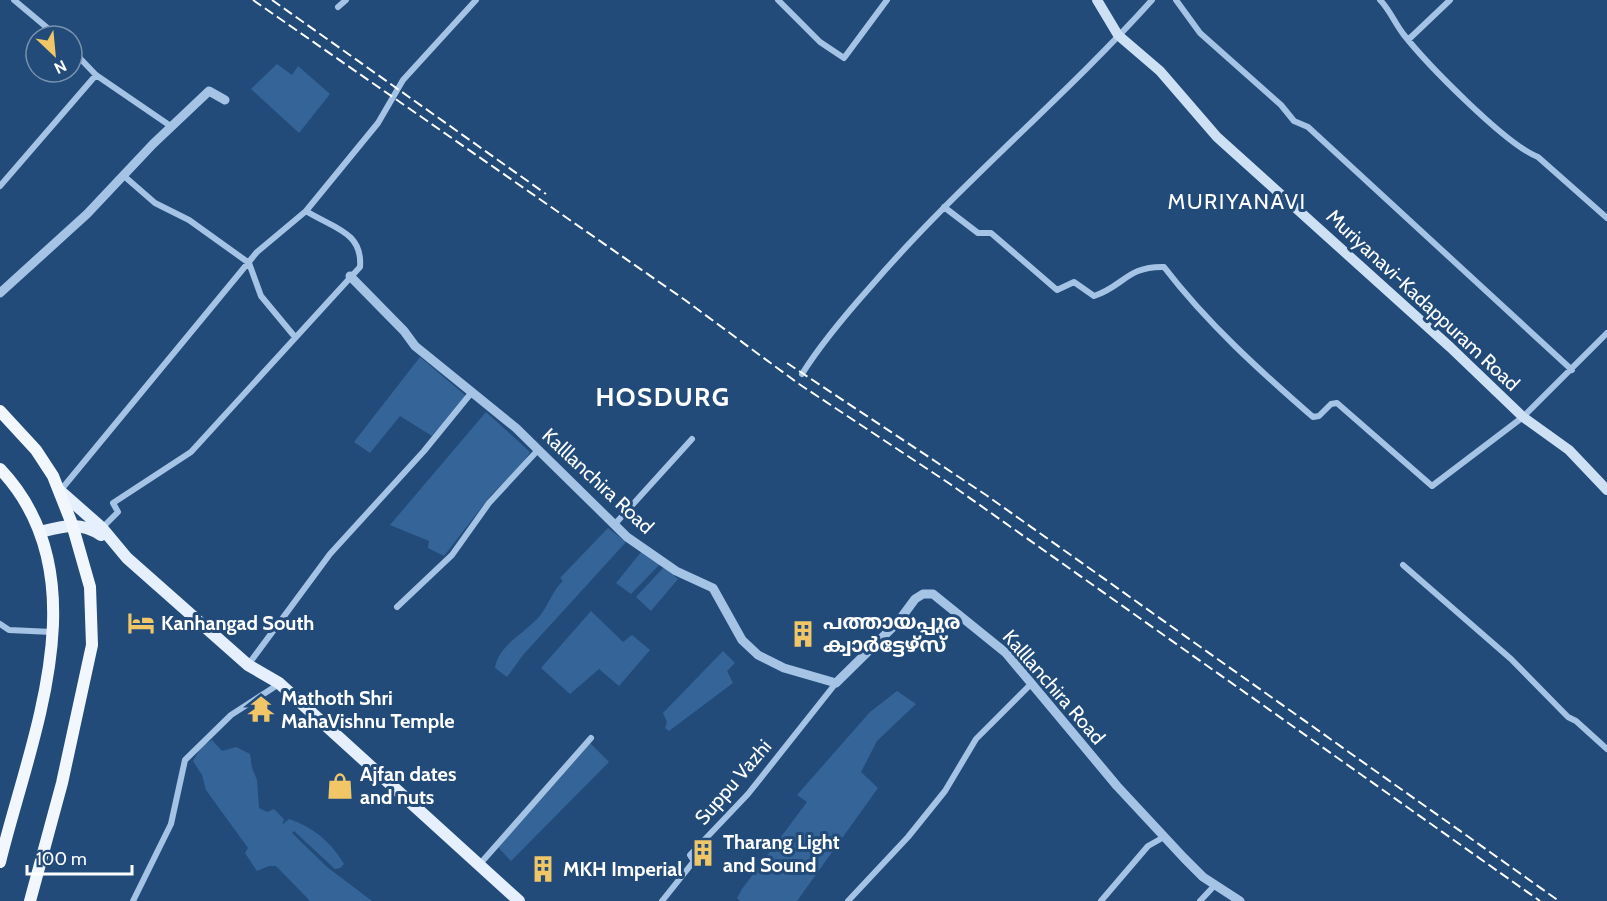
<svg xmlns="http://www.w3.org/2000/svg" width="1607" height="901" font-family="Cabin,'Noto Sans Malayalam',sans-serif">
  <style>
    .green { fill: #356498 }
    .lines { fill: none; stroke-linecap: round; stroke-linejoin: round }
    .minor { stroke: #a4c3e5; stroke-width: 6 }
    .tertiary { stroke: #a4c3e5; stroke-width: 9 }
    .secondary { stroke: #cee0f4; stroke-width: 10 }
    .primary { stroke: #e5effd; stroke-width: 12 }
    .trunk { stroke: #f2f7fe; stroke-width: 12 }
    .rail { stroke: #fff; stroke-width: 2; stroke-dasharray: 10 4.5; stroke-linecap: butt }
    .labels { text-anchor: middle; stroke-width: 6; stroke-linejoin: round; paint-order: stroke }
    .street-label { font-size: 20px; fill: #fff; stroke: #224b7a }
    .poi-label { font-size: 20px; font-weight: bold; fill: #fff; stroke: #224b7a; text-anchor: start }
    .quarter-label { font-size: 22px; letter-spacing: 1.5px; fill: #fff; stroke: #224b7a }
    .district-label { font-size: 26px; font-weight: bold; letter-spacing: 1.5px; fill: #fff; stroke: #224b7a }
  </style>
  <rect width="100%" height="100%" fill="#224b7a"/>
  <path class="green" d="M277 64 292 75 298 66 330 94 299 133 251 89Z
    M420 357 466 396 432 436 400 416 370 453 354 442Z
    M486 412 530 452 523 463 492 494 444 556 428 548 429 541 390 525Z
    M608 528 626 542 523 655 507 677 495 668C498 646 522 635 537 619 548 608 551 592 563 581L560 578Z
    M642 551 660 564 631 594 616 583Z
    M664 567 678 579 651 611 636 597Z
    M591 611 623 642 632 635 650 650 619 686 599 669 570 694 541 668Z
    M723 651 735 663 727 671 733 683 669 731 665 728 667 722 663 713Z
    M897 691 916 704 877 741 861 772 878 788 797 901H740L737 898 742 889 807 802 797 795 870 712Z
    M212 740 222 751 236 747 250 754 252 768 257 780 259 808 267 812 274 809 284 819 282 825 289 819C313 827 331 842 344 864L340 868 335 869 294 831 292 833 327 867 372 901H310L276 866H269L257 871 245 853 248 848 206 790 202 775 193 761 202 746Z
    M590 743 609 762 511 861 498 847Z"/>
  <g class="lines">
    <path class="minor" d="M14 0 57 36
      M778 0 820 42 844 58 887 0
      M1176 0 1200 33 1281 105 1294 121 1308 127 1572 370
      M1380 0C1390 10 1395 24 1404 35 1427 64 1506 145 1538 157L1607 218
      M338 7 346 0
      M1408 40 1450 0
      M72 50 96 75 172 127
      M124 176 155 203 189 220 249 263 261 296 295 337
      M0 186 96 75
      M944 207 978 233H991L1057 290 1074 282 1094 296C1124 286 1127 266 1164 267 1207 323 1260 371 1313 417L1319 416 1331 404 1337 403 1432 486 1523 417 1607 333
      M802 374C822 342 847 313 872 285 959 184 1063 99 1152 0
      M60 491 257 252 306 211
      M615 524 692 439
      M102 528 118 512 113 503 191 452 360 267C363 232 333 228 306 211L378 123 403 80 476 0
      M1403 565 1511 659 1568 717 1576 721 1607 749
      M397 607 452 555 489 503 538 450
      M0 624 9 630 52 632
      M248 665 330 554 424 451 472 392
      M479 865 591 738
      M133 901 171 824 185 760 231 715 279 684
      M662 901 694 861 690 855 748 794 836 683
      M848 901 908 837 945 791 976 739 1031 684
      M1101 901 1148 846 1164 837
      M1200 901 1215 885"/>
    <path class="tertiary" d="M350 276 404 331 415 346 516 428 627 537 676 571 713 588 742 640 758 655 784 668 836 683 898 622 915 599 923 594H933L1006 653 1117 786 1184 858 1203 877 1240 901
      M0 293 87 214 153 144 209 91 225 100"/>
    <path class="secondary" d="M1097 0 1118 35 1160 71 1217 137 1450 347 1523 417 1569 450 1607 490"/>
    <path class="primary" d="M60 491 102 528 127 558 248 665 279 683 519 901
      M40 532C64 526 80 521 101 535"/>
    <path class="trunk" d="M0 411 36 450 53 476 72 524 90 587 92 645 62 783 30 901
      M0 469C103 577 30 739 0 862"/>
    <path class="rail" d="M253 0 685 300 799 384 950 484 1540 901
      M272 0 546 194
      M787 363 986 495 1559 901"/>
  </g>
  <defs>
    <symbol id="hotel-bare" viewBox="-9 -9 18 18"><path d="M-6-4.5h1.5V1H6V5H4.5V3h-9V5H-6ZM-4 0a1.8 1.8 0 1 1 3.6 0ZM.5 0V-2.5h3Q6-2.5 6 0Z" fill="#f1c667" stroke="#224b7a" stroke-width="2.5" paint-order="stroke"/></symbol>
    <symbol id="building-bare" viewBox="-9 -9 18 18"><path d="M-4-6H4V6H1V3H-1V6H-4ZM-2.5-4.3h1.7v1.8h-1.7ZM.8-4.3h1.7v1.8H.8ZM-2.5-1h1.7V.8h-1.7ZM.8-1h1.7V.8H.8Z" fill="#f1c667" stroke="#224b7a" stroke-width="2.5" paint-order="stroke"/></symbol>
    <symbol id="temple-bare" viewBox="-9 -9 18 18"><path d="M0-6L5-2H3V0L6.5 2.5H4V6H1.5V3h-3V6H-4V2.5H-6.5L-3 0V-2H-5Z" fill="#f1c667" stroke="#224b7a" stroke-width="2.5" paint-order="stroke"/></symbol>
    <symbol id="shop-bare" viewBox="-9 -9 18 18"><path d="M-5-2.5h2.3a2.7 3.5 0 0 1 5.4 0H5L5.5 6h-11ZM-1.5-2.5h3a1.5 2.3 0 0 0-3 0Z" fill="#f1c667" stroke="#224b7a" stroke-width="2.5" paint-order="stroke"/></symbol>
  </defs>
  <g fill-rule="evenodd">
    <use href="#hotel-bare" x="122" y="604" width="38" height="38"/>
    <use href="#building-bare" x="784" y="615" width="38" height="38"/>
    <use href="#temple-bare" x="242" y="690" width="38" height="38"/>
    <use href="#shop-bare" x="321" y="767" width="38" height="38"/>
    <use href="#building-bare" x="684" y="834" width="38" height="38"/>
    <use href="#building-bare" x="524" y="850" width="38" height="38"/>
  </g>
  <g class="labels">
    <g class="street-label">
      <text transform="translate(1423 300) rotate(43)" y="7">Muriyanavi-Kadappuram Road</text>
      <text transform="translate(598 481) rotate(43)" y="7">Kalllanchira Road</text>
      <text transform="translate(1054 687) rotate(49)" y="7">Kalllanchira Road</text>
      <text transform="translate(733 782) rotate(-49)" y="7">Suppu Vazhi</text>
    </g>
    <g class="poi-label">
      <text x="823" y="629">പത്തായപ്പുര<tspan x="823" dy="23">ക്വാർട്ടേഴ്സ്</tspan></text>
      <text x="161" y="630">Kanhangad South</text>
      <text x="281" y="705">Mathoth Shri<tspan x="281" dy="23">MahaVishnu Temple</tspan></text>
      <text x="360" y="781">Ajfan dates<tspan x="360" dy="23">and nuts</tspan></text>
      <text x="723" y="849">Tharang Light<tspan x="723" dy="23">and Sound</tspan></text>
      <text x="563" y="876">MKH Imperial</text>
    </g>
    <g class="quarter-label">
      <text x="1237" y="209">MURIYANAVI</text>
    </g>
    <g class="district-label">
      <text x="663" y="406">HOSDURG</text>
    </g>
  </g>
  <g transform="translate(54 54) rotate(154)"><circle r="28" fill="#224b7a" stroke="#7a93af" stroke-width="1.5"/>
  <path d="M0-4.5L10 22L0 15L-10 22Z" fill="#f1c667"/>
  <text y="-9" font-size="16" font-weight="bold" text-anchor="middle" fill="#ffffff">N</text>
  </g>
  <path d="M27 865v9h105v-9" fill="none" stroke="#ffffff" stroke-width="3"/>
  <text x="36" y="865" font-size="18" fill="#ffffff" stroke="#224b7a" stroke-width="4.5" paint-order="stroke">100 m</text>
</svg>
